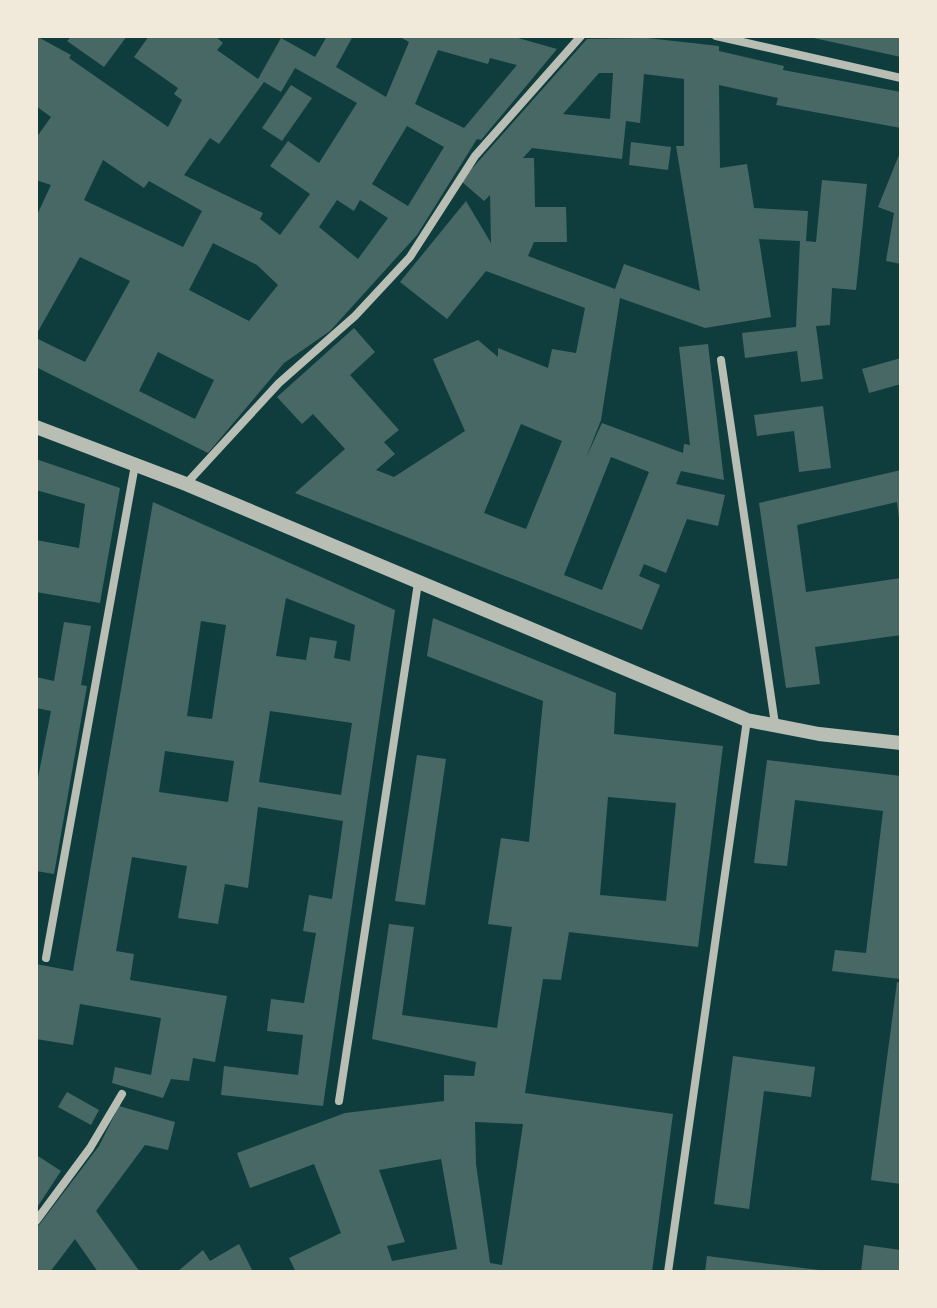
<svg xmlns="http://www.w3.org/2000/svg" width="937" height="1308" font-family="Karla,sans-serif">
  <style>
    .building { fill: #486865; fill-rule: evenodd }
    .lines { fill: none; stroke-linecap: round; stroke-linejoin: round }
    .minor { stroke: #b8beb3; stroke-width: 8 }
    .tertiary { stroke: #b8beb3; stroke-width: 14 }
  </style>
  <rect width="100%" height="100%" fill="#0f3d3e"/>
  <path class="building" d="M36 36 71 55 69 58 168 127 182 100 174 94 178 88 134 57 149 36H215L223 43 217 50 258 79 281 38 315 57 327 36H353L336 67 386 97 409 42 398 36H511L557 49 481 140 477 139 417 235 330 331 284 363 208 453 36 367V338L85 362 130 281 80 257 36 335V217L51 185 36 180V138L51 117 36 106ZM438 50 488 64 490 58 517 65 464 128 415 104ZM295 68 357 103 319 163 288 141 270 166 310 194 280 235 260 219 263 213 184 175 210 138 219 144 264 82 281 92ZM407 126 444 147 408 206 372 184ZM103 160 144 188 149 181 202 211 183 247 84 200ZM337 200 354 211 360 200 388 218 358 259 319 227ZM213 243 257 265 278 285 249 321 189 290ZM158 352 214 380 195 419 139 391Z
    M72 36H127L104 67 67 41Z
    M901 36V57L809 37V36Z
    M647 38 719 46V51L784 66 783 70 901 92V128L776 105 778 98 719 85 720 168 747 164 754 208 808 211 806 241 816 242 822 180 867 184 856 290 832 288 830 325 816 326 823 379 801 382 797 351 745 358 742 333 796 327 800 241 759 239 771 317 705 328 620 298 601 420 586 458 602 423 683 453 684 444 690 445 679 347 708 344 724 480 681 471 676 484 725 495 718 526 687 519 666 573 644 564 639 576 660 585 642 630 295 493 345 449 313 414 302 424 277 397 354 328 375 352 350 375 399 430 384 442 395 454 376 470 394 477 465 431 433 359 478 340 498 357V348L548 368 552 349 576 353 585 308 486 271 447 319 400 282 466 201 491 243 490 195 484 201 461 181 587 39ZM599 73H613L610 119 563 114ZM644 74 684 79V146H676L700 291 624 264 615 289 528 256 534 242H567L566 207H535L534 158H523L532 148 622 159 626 121 640 123ZM521 424 562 441 526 529 484 513ZM611 457 649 472 602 590 564 575Z
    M291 85 312 98 282 141 262 128Z
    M631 142 671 147 668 170 629 165Z
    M901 150V264L886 261 894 213 878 207Z
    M901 358V384L869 393 862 369Z
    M823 406 831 468 799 472 794 431 757 436 754 415Z
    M36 459 120 488 100 603 36 592V540L79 548 85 504 36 490Z
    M901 470V536L897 502 797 525 806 592 901 578V635L815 647 820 684 786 688 759 503Z
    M153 502 395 610 323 1106 221 1095 224 1066 298 1075 303 1035 267 1031 271 999 304 1003 316 933 303 931 309 895 332 899 343 821 258 807 248 888 225 884 218 924 178 918 187 866 132 857 116 951 134 954 130 980 227 996 215 1062 193 1058 189 1081 171 1079 163 1098 112 1083 115 1067 151 1075 161 1018 80 1004 73 1045 36 1039V964L73 971ZM286 598 355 625 350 661 334 658 337 641 310 637 306 660 276 656ZM201 621 226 625 212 719 187 716ZM270 711 352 723 341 795 259 782ZM165 751 234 761 228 802 159 792Z
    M433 618 616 693 614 734 723 746 698 947 569 932 561 980 543 979 525 1093 673 1114 652 1272H296L289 1258 341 1233 314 1164 250 1188 237 1153 345 1113 444 1101V1075L474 1076 476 1062 372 1039 389 924 414 927 402 1015 497 1028 512 927 488 924 501 838 529 842 543 701 427 656ZM608 797 676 803 666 901 600 895ZM475 1122 523 1124 502 1265 490 1263 476 1164ZM441 1159 457 1249 392 1261 387 1246 405 1242 379 1170Z
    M64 622 91 626 81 685 87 686 54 874 36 871V788L51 711 36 708V677L54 681Z
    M417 755 446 759 425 905 395 901Z
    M767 760 901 776 900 979 832 971 835 950 866 953 883 811 795 800 787 866 754 863Z
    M897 982 901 983V1184L871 1180Z
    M733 1056 815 1067 811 1097 764 1091 749 1209 714 1204Z
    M67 1092 99 1110 91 1125 58 1107Z
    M119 1106 175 1122 168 1150 145 1145 96 1211 140 1272H98L75 1239 50 1272H36V1229L99 1146Z
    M38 1156 61 1171 36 1209V1159Z
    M239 1244 253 1272H177L203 1250 210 1261Z
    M864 1245 901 1250V1272H861Z
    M707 1256 819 1270V1272H705Z"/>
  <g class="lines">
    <path class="minor" d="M716 36 901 78
      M721 360 775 724
      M186 484 279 383 355 316 410 257 475 156 581 36
      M46 958 135 465
      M339 1101 418 583
      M36 1221 90 1148 122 1094
      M668 1272 747 720"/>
    <path class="tertiary" d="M36 427 186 484 747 720 819 734 901 743"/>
  </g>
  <rect width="937" height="1308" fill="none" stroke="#f1e9da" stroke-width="76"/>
</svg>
